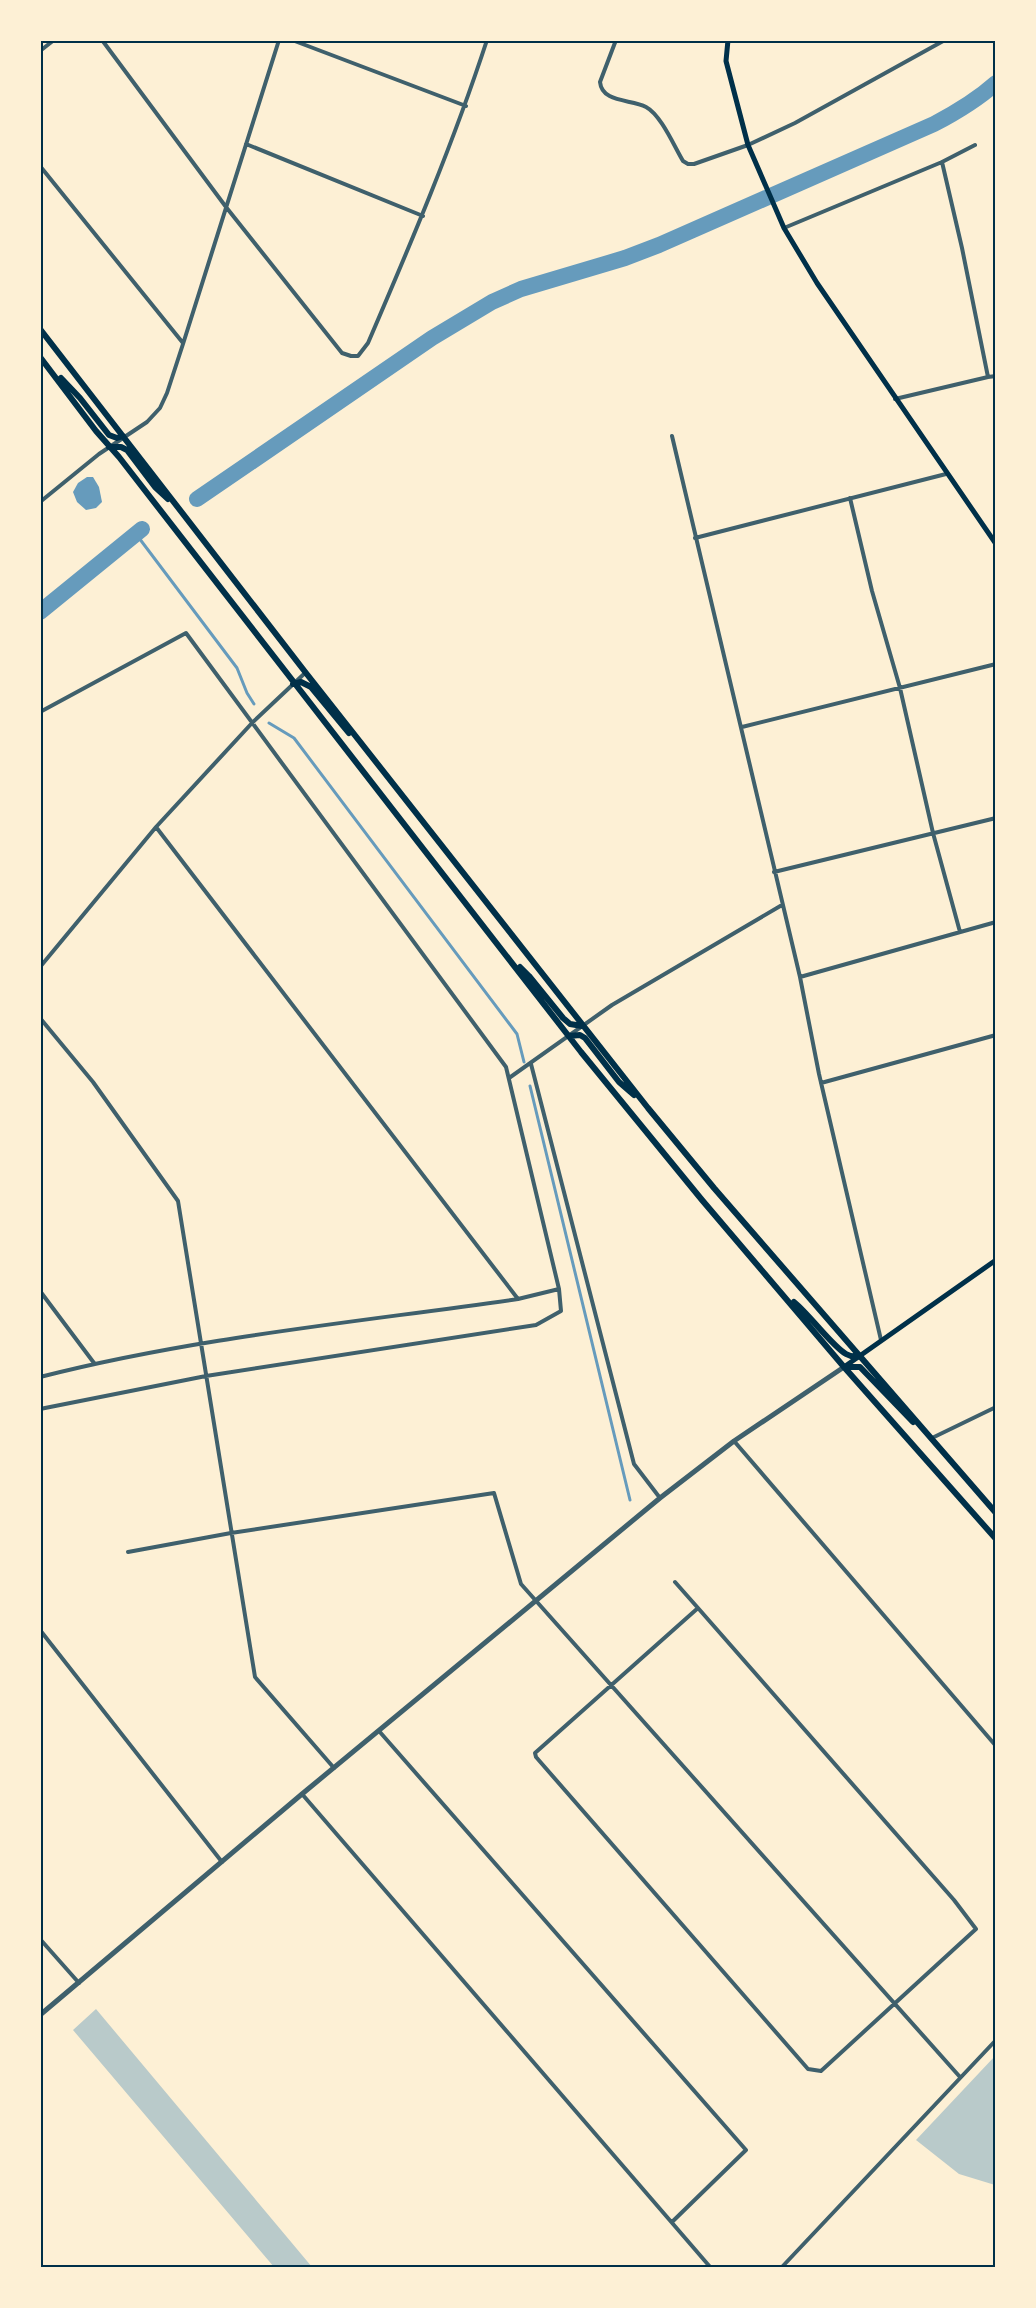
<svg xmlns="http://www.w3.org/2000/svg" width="1036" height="2308" font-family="Spectral,serif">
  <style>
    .green { fill: #b9caca }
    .water { fill: #669bbc }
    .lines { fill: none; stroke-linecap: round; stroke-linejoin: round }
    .stream { stroke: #669bbc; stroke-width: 3 }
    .river { stroke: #669bbc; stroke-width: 16 }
    .minor { stroke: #3f606c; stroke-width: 4 }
    .tertiary { stroke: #3f606c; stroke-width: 5 }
    .secondary { stroke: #003049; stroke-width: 5 }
    .primary { stroke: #003049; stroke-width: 6 }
    .neatline { fill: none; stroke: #003049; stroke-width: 2 }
  </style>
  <rect width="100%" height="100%" fill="#fdf0d5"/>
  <path class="green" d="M96 2009 312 2267H274L73 2030Z
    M995 2056V2185L959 2174 916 2140Z"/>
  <path class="water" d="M87 477H93L99 487 102 502 96 508 86 510 77 502 73 492 78 483Z"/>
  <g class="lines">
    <path class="stream" d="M136 534 237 668 247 693 254 704
      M269 723 294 738 517 1034 524 1062
      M530 1086 630 1500"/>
    <path class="river" d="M197 499 432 338 492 302 521 289 625 258 659 245 934 124C957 112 977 100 996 83
      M40 612 142 529"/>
    <path class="minor" d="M102 40 226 207 342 353 351 356H358L368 343C411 243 453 144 487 40
      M292 40 466 106
      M616 40 600 82C602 103 631 99 646 107 661 115 674 146 683 161L688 164H694L748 145 795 123 945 40
      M40 51 54 40
      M246 144 423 216
      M942 162 962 248 988 377 996 376
      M40 166 183 343
      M784 228 942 162 975 145
      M895 399 988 377
      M672 436 800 977 819 1074 881 1340
      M850 498 872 591 900 688 933 833 960 932
      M40 502 99 454 147 422 160 408 167 393 183 344 279 40
      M695 538 946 474
      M40 712 186 633 506 1067 559 1289 561 1311 536 1325 206 1376 40 1409
      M742 727 996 664
      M156 827 518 1299 559 1289
      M774 872 996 818
      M40 967 156 827 252 723 305 673
      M800 977 996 922
      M40 1018 93 1082 178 1201 255 1677 334 1768
      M531 1064 634 1464 660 1498
      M509 1078 612 1005 782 905
      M821 1083 996 1035
      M40 1291 94 1363
      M40 1377C196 1337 359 1322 518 1299
      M932 1438 996 1407
      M734 1441 996 1746
      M128 1552 231 1533 494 1493 521 1584 960 2077
      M675 1582 698 1608 954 1900 976 1929 821 2071 808 2069 536 1757 535 1753 698 1608
      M40 1630 222 1862
      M379 1731 746 2150 672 2222
      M302 1794 711 2268
      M40 1939 79 1983
      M781 2268 996 2040"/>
    <path class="tertiary" d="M40 2015 302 1794 660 1498 734 1441 844 1367"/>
    <path class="secondary" d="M728 40 726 61 748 145 784 228 817 283 996 544
      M844 1367 996 1260"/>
    <path class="primary" d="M40 329 306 673 648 1108 714 1188 996 1513
      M40 357 96 431 119 457 581 1052 702 1200 844 1367 996 1539
      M61 378 80 398 109 435 117 438 123 436
      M109 447H121L127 450 155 487 168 499
      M293 684 301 682 311 687 349 733
      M520 967 529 976 563 1018 570 1024 582 1026
      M569 1036 580 1035 585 1038 619 1082 634 1095
      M794 1302C810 1315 832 1346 846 1354 851 1357 855 1357 860 1356
      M844 1367H860L913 1422"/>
  </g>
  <rect width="1036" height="2308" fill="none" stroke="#fdf0d5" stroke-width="84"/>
  <rect x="42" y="42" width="952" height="2224" class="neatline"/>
</svg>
